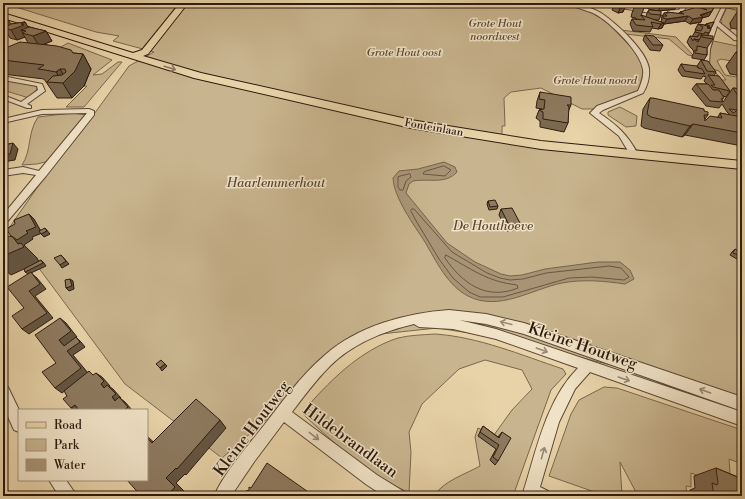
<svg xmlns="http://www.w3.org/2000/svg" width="745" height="499" font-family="'Libre Bodoni',serif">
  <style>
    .green { fill: #c8b48e; stroke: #7a674e }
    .water { fill: #a89474; stroke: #77634c }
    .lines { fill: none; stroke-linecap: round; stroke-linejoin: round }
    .shore { stroke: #6a5742; stroke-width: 1 }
    .minor-casing { stroke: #5c4835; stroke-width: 2 }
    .primary-casing { stroke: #2d1a0f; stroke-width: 2 }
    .minor { fill: #f0e2c6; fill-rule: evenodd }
    .primary { fill: #e8d3a8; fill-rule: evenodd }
    .wall { fill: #7a6952; stroke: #2d1a0f }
    .shaded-wall { fill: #635542; stroke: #2d1a0f }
    .building { fill: #8e7a5f; stroke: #2d1a0f }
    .oneway { stroke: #8a765c }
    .oneway2 { stroke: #988874 }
    .labels { text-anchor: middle; stroke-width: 3; stroke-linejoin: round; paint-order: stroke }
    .far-park-label { font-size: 11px; font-style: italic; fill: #5c4835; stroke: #f0e2c6 }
    .far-street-label { font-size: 11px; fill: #2d1a0f; stroke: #f0e2c6 }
    .park-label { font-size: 13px; font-style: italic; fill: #5c4835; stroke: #f0e2c6 }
    .near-street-label { font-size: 16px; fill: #2d1a0f; stroke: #f0e2c6 }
  </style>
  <rect width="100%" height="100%" fill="#e8d3a8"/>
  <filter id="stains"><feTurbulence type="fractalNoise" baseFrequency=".005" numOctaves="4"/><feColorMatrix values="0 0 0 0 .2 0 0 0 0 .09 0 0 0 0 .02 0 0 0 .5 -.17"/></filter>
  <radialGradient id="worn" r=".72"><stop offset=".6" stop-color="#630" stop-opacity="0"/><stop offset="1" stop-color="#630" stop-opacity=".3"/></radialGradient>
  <path class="green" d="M3 3H566L592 11 607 22 632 48 643 63 648 78 638 91 596 109H582L541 88 511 92 504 98 505 126H502V142L742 168V409L615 366 502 338 437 328 362 336 222 458 125 384 9 228 46 175 81 132 129 66 154 52 113 41 119 36 96 32Z
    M727 7 737 8V10L742 11V25L730 23 731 30 722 26 721 20Z
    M621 30 676 37 694 56 688 55 669 39 625 34Z
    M713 41 742 47V63L721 59 717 61 725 75 742 78V95L732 94 721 80H726L719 71 710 68 708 57Z
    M68 43 112 60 93 75 102 74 118 62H122L84 107H66L87 86H84L91 68 81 67 59 48Z
    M3 80 34 85 37 87V89L29 98 3 90Z
    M620 107 637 116 636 126 626 127 608 115V112Z
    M72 113 86 115 49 161 37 164 22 165C32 150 27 133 38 117Z
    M435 334C479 337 521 355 563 369L566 374 551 390 513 496H434C443 481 466 474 480 466L475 437 478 428 494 435 512 410 532 389 522 370 485 360 459 369 422 404 409 432 411 452 409 493C368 473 335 445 302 413 327 383 360 350 398 338 410 335 422 335 435 334Z
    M604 387 617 388 742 430V464L729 459 731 488 691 473V487L686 486 687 496H638L620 462 622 496H606L549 476 571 414 579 400Z"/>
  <path class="water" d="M444 162 455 167 457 172C445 185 429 178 413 181L409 184 406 193 447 243 475 262 501 274 510 276 522 275 545 269 598 262H620L630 270 634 279 625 284C604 281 583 279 562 283 532 289 499 312 468 296 448 286 436 261 425 242 414 225 394 198 393 178L399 171 418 169Z"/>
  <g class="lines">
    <path class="shore" d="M444 166 451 170 445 176 423 174 424 172Z
      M410 174 411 177 406 181 403 190H400L398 187V177Z
      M412 209H414L452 252 487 273 500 278 510 280 523 279 546 273 609 266 621 268 629 277 624 280 592 277 569 278 503 297H480L469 292 453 278 439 259 415 219 411 211Z
      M446 255C471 269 488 282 517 285L518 288C486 301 462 283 445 258Z"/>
    <defs>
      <path id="minor" d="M566 3C578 3 590 7 601 13 616 23 647 51 649 69 650 77 647 87 643 93L603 110 599 113C617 125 627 134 638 154L637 156H631L619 136 590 113 597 106 638 91C641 84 644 77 643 70 641 52 610 22 595 14 585 9 574 8 566 3Z
        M609 3 662 11 679 10 684 3H689L683 12 662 15 610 6 608 5Z
        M724 3 742 7V11L726 7 719 22 737 37H742V41L734 40 717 26 710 49 709 65 742 107V114H739L703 65C704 42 713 23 724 3Z
        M3 76 42 84 45 91 27 104 31 106V108H27L3 99V95L21 102 38 90 37 86 3 80Z
        M89 109 94 111V115L46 176 6 223 3 224V215L36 175 23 173 3 176V170L23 167 39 171 87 113 42 114 3 123V119L42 110Z
        M449 310 486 314 524 323 742 397V411L524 334 486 324 459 320 496 329 742 412V426L590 372 575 389 559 422 540 487 548 491 551 496H522C536 453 545 401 578 368L496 339 453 329 419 327 414 324C384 331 352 344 330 366 316 380 304 396 292 412L377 475 403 491 406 496H384L367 485 284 422 254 462 231 496H214C225 472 245 449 261 429 281 404 301 375 325 355 358 326 406 313 449 310Z
        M3 386 8 387 19 410V432L14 430 3 406Z
        M49 480H66L77 496H59Z"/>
      <path id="primary" d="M180 3H188L148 54 143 56 201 73 411 120 541 141 742 161V169L541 149 411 128 194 78 3 18V13L133 53 142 50Z"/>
    </defs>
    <use href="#minor" class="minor-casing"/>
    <use href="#primary" class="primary-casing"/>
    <use href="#minor" class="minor"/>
    <use href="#primary" class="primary"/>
  </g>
  <path class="wall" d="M623 3H648L646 8H644L641 16V15L646 17V16L648 11 661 15 659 20H655L661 22 662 18H661L664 13H666L667 12 679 14 680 12 700 8 704 3H717L709 16 702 18 701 22 690 24 685 21 664 24 662 28 658 29 652 28 650 32 633 31 630 24 632 19H637H636V18L631 17 632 13 635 5V3L633 6 622 4Z
    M649 3H680L675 9 658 11 648 9V5Z
    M614 5 625 7 623 12 618 13 612 10Z
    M739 9 742 10V30L731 28 730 23Z
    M3 16 11 24 25 22 28 27 46 31 52 41 44 44 73 53 83 54 91 69 84 86 72 98H57L44 79 3 74V49L28 43 25 37 17 40 10 38 5 30H3Z
    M714 22 707 36 713 39 707 48V55L704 60 692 58V56L694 53 693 50 690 47 687 42 690 36 692 37 696 30H695L698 24 705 25 706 24Z
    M645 35 663 45 660 51 650 50 643 40Z
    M738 50H742V76L730 74 726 66 736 52H737Z
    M701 60 716 72 714 76 730 91 726 97 723 96 722 100 723 102 733 88 742 89V146L685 135 682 137 644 128 641 126 643 109 650 98 704 111 708 115 705 119V121L718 117 720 113 730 115 727 112 722 104 719 108 706 106 692 89 696 84H707L704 81 706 77 703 76 701 79 682 76 678 70 681 64 699 68 697 66Z
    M540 92 571 105 568 112V123L564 132 540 127V121L536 118 539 110 542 109 536 108 537 101Z
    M488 201 498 206 497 209 489 210 487 204Z
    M501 209 520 223 518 229 507 231 499 215Z
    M735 249 741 256 737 259 730 255 732 252Z
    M483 426 498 437 502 432 498 461 495 465 490 460 496 449 478 436Z
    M716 468 738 477 742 476V496H690V490L695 488 694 476Z"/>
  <path class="shaded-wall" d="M678 3H680L675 9 658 11 661 6Z
    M625 7 623 12 618 13 620 8Z
    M712 11 709 16 702 18 701 22 690 24 693 19Z
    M688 16 685 21 664 24 667 19Z
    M6 17 13 27 4 28 5 30H3V18Z
    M25 22 31 32 21 30 23 33H22L25 37 17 40 11 30 21 24Z
    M664 23 662 28 658 29 661 24Z
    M46 31 52 41 39 46 33 36Z
    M83 54 91 69 84 86 72 98 56 72 60 69 66 79Z
    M693 124 685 135 682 137 690 126Z
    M3 125 5 129 3 130Z
    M13 143 18 149 15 160 3 162V155Z
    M3 191 6 194 3 196Z
    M29 214 34 219 42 233 32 237 33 239 24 245 37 258 39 262 11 275 6 271 4 272 3 271V256L14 242 13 237 26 231Z
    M45 228 50 234 44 237 41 234Z
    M61 255 69 264 62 268 60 265Z
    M41 260 44 263 46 266 31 273 37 278 46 289 35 296 53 318 29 334 22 329 29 291 28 274 25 272Z
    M70 279 73 281 74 289 69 291 66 288Z
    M60 318 66 323 77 337H76L81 342 85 347 73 355 88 373 62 393 55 388 67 351 59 340Z
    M165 364 167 366 162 371 160 368Z
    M96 373 102 377 110 386H109L113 389 121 398H120L125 402 132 410H124L101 384Z
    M75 405 81 410H74L71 408Z
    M220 420 226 428 186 475 185 474 176 483 185 492 181 496H167L166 478Z
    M147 436 162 450 152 443 147 438Z"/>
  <path class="building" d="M637 3H646V5L637 4Z
    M650 3H678L677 4 661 6 650 4Z
    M614 5H620L625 7 620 8Z
    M703 5 714 7 712 11 700 15 703 17 693 19 688 16 667 19 663 18V16H667L664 13H668L667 12 684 14 680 12 697 7 707 10 701 7Z
    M739 9 742 10V14H740Z
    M650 10 661 11V15L650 14 648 11Z
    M641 15 664 23 661 24 651 22 653 27 636 25 632 19 645 20Z
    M25 22 21 24 24 25 11 30 4 28 11 24Z
    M714 22 711 28 707 27 710 26 706 24Z
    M698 24 708 26 707 28 711 29 709 33 705 32 704 34 695 32 696 30 701 31 703 27Z
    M29 27 46 31 33 36 22 33 26 31 21 30Z
    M645 35 654 36 663 45H653Z
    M698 35H702L699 40 694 39 693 41 690 36 698 37Z
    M702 35 713 36V39L702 37Z
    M694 39 699 40 698 42Z
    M20 42 57 46 71 50 73 53 83 54 75 71 63 83 47 82 53 76 62 75 66 72 65 69H60L56 72 45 70 38 69 44 65 3 60V49Z
    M697 46 707 48V55L695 53V50L697 51Z
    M738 50H742V59H740L736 52H739Z
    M701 60 708 61 716 72 707 71Z
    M681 64 697 66 698 68 702 69 705 74 685 71Z
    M708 75 719 76 730 91 713 87 711 85H715Z
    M696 84H708L713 90H719L724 98 721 99 723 102 710 101Z
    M733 88 742 89V96H738Z
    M540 92 571 97V105H567L569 107 568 123 543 119V112L539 110 544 109 545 100 539 99Z
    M650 98H653L704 109V111L708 112V115H704L705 121 710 116 722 118 720 113 742 117V133L693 124 690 126 651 117 647 114Z
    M729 109 737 110 734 113 732 112Z
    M737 109 742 110V114Z
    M13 143 10 154 3 155V145Z
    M495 200 498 206 490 207 488 201Z
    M512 208 520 223 509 225 501 209Z
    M29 214 36 227 26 231 28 233 17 240 13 237 11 236 6 229 15 224 14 220Z
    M45 228 47 231 41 234 39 231Z
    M9 236 13 237 18 244 21 243 24 247 3 256V239Z
    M735 249 742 252 741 256 733 253Z
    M61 255 66 261 60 265 54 258Z
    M41 260 43 263 25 272 24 269Z
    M31 272 40 284 29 291 47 313 22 329 12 316 24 308 7 287Z
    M70 279 72 286 66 288 65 280Z
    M60 318 71 331 59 340 64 346 76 337 80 342 67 351 81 368 55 388 42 372 56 363 35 335Z
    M161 360 165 364 160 368 156 364Z
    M89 371 93 375 96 373 104 381 101 384 104 388 107 385 116 394 112 397 115 401 119 397 128 407 124 410H77L78 409 75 405 71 408 63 399 67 396 64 391Z
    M196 399 220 420 177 469 176 468 166 478 175 487 167 496H146L144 494 141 496 127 480H147V438L152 443Z
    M483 426 499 438 502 432 511 438 498 461 493 457 499 445 480 432Z
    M267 463 314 496H244V495L246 494V491L249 490V487L251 488Z
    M716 468 742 479V496H714L712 483 717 485 718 483Z"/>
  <defs><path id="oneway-shaft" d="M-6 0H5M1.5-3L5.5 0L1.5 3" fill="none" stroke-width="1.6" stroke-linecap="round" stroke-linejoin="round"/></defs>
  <use class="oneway" href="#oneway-shaft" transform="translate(170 68) rotate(17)"/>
  <g class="oneway2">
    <use href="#oneway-shaft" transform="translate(506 323) rotate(-166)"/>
    <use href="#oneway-shaft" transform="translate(542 350) rotate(20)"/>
    <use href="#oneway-shaft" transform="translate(624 379) rotate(19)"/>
    <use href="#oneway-shaft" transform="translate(705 391) rotate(-160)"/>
    <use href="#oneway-shaft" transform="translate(314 436) rotate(38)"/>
    <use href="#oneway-shaft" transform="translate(543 453) rotate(-74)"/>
  </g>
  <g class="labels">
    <g class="far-park-label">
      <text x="495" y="27">Grote Hout<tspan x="495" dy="13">noordwest</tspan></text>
      <text x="404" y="56">Grote Hout oost</text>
      <text x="595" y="84">Grote Hout noord</text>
    </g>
    <g class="far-street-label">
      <text transform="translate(434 127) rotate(10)" y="4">Fonteinlaan</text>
    </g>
    <g class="park-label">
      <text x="276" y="187">Haarlemmerhout</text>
      <text x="493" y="230">De Houthoeve</text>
    </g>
    <g class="near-street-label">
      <text transform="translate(583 345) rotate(19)" y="6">Kleine Houtweg</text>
      <text transform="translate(251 428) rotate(-53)" y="6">Kleine Houtweg</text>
      <text transform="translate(351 440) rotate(36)" y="6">Hildebrandlaan</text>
    </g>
  </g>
  <rect width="745" height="499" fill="none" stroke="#e8d3a8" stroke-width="16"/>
  <rect x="4" y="4" width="737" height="491" fill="none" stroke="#2d1a0f" stroke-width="2"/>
  <rect x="8" y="8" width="729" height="483" fill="none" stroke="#2d1a0f"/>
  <rect x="18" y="409" width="130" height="72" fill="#f0e2c6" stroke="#a2927d"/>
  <rect x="26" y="422" width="20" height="6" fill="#e8d3a8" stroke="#a2927d"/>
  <text x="54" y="429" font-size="12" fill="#2d1a0f">Road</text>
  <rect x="26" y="439" width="20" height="12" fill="#c8b48e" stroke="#a2927d"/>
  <text x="54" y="449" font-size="12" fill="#2d1a0f">Park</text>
  <rect x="26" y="459" width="20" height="12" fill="#a89474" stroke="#a2927d"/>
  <text x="54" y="469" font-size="12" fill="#2d1a0f">Water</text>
  <rect width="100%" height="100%" filter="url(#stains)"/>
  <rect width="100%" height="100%" fill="url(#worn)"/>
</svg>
